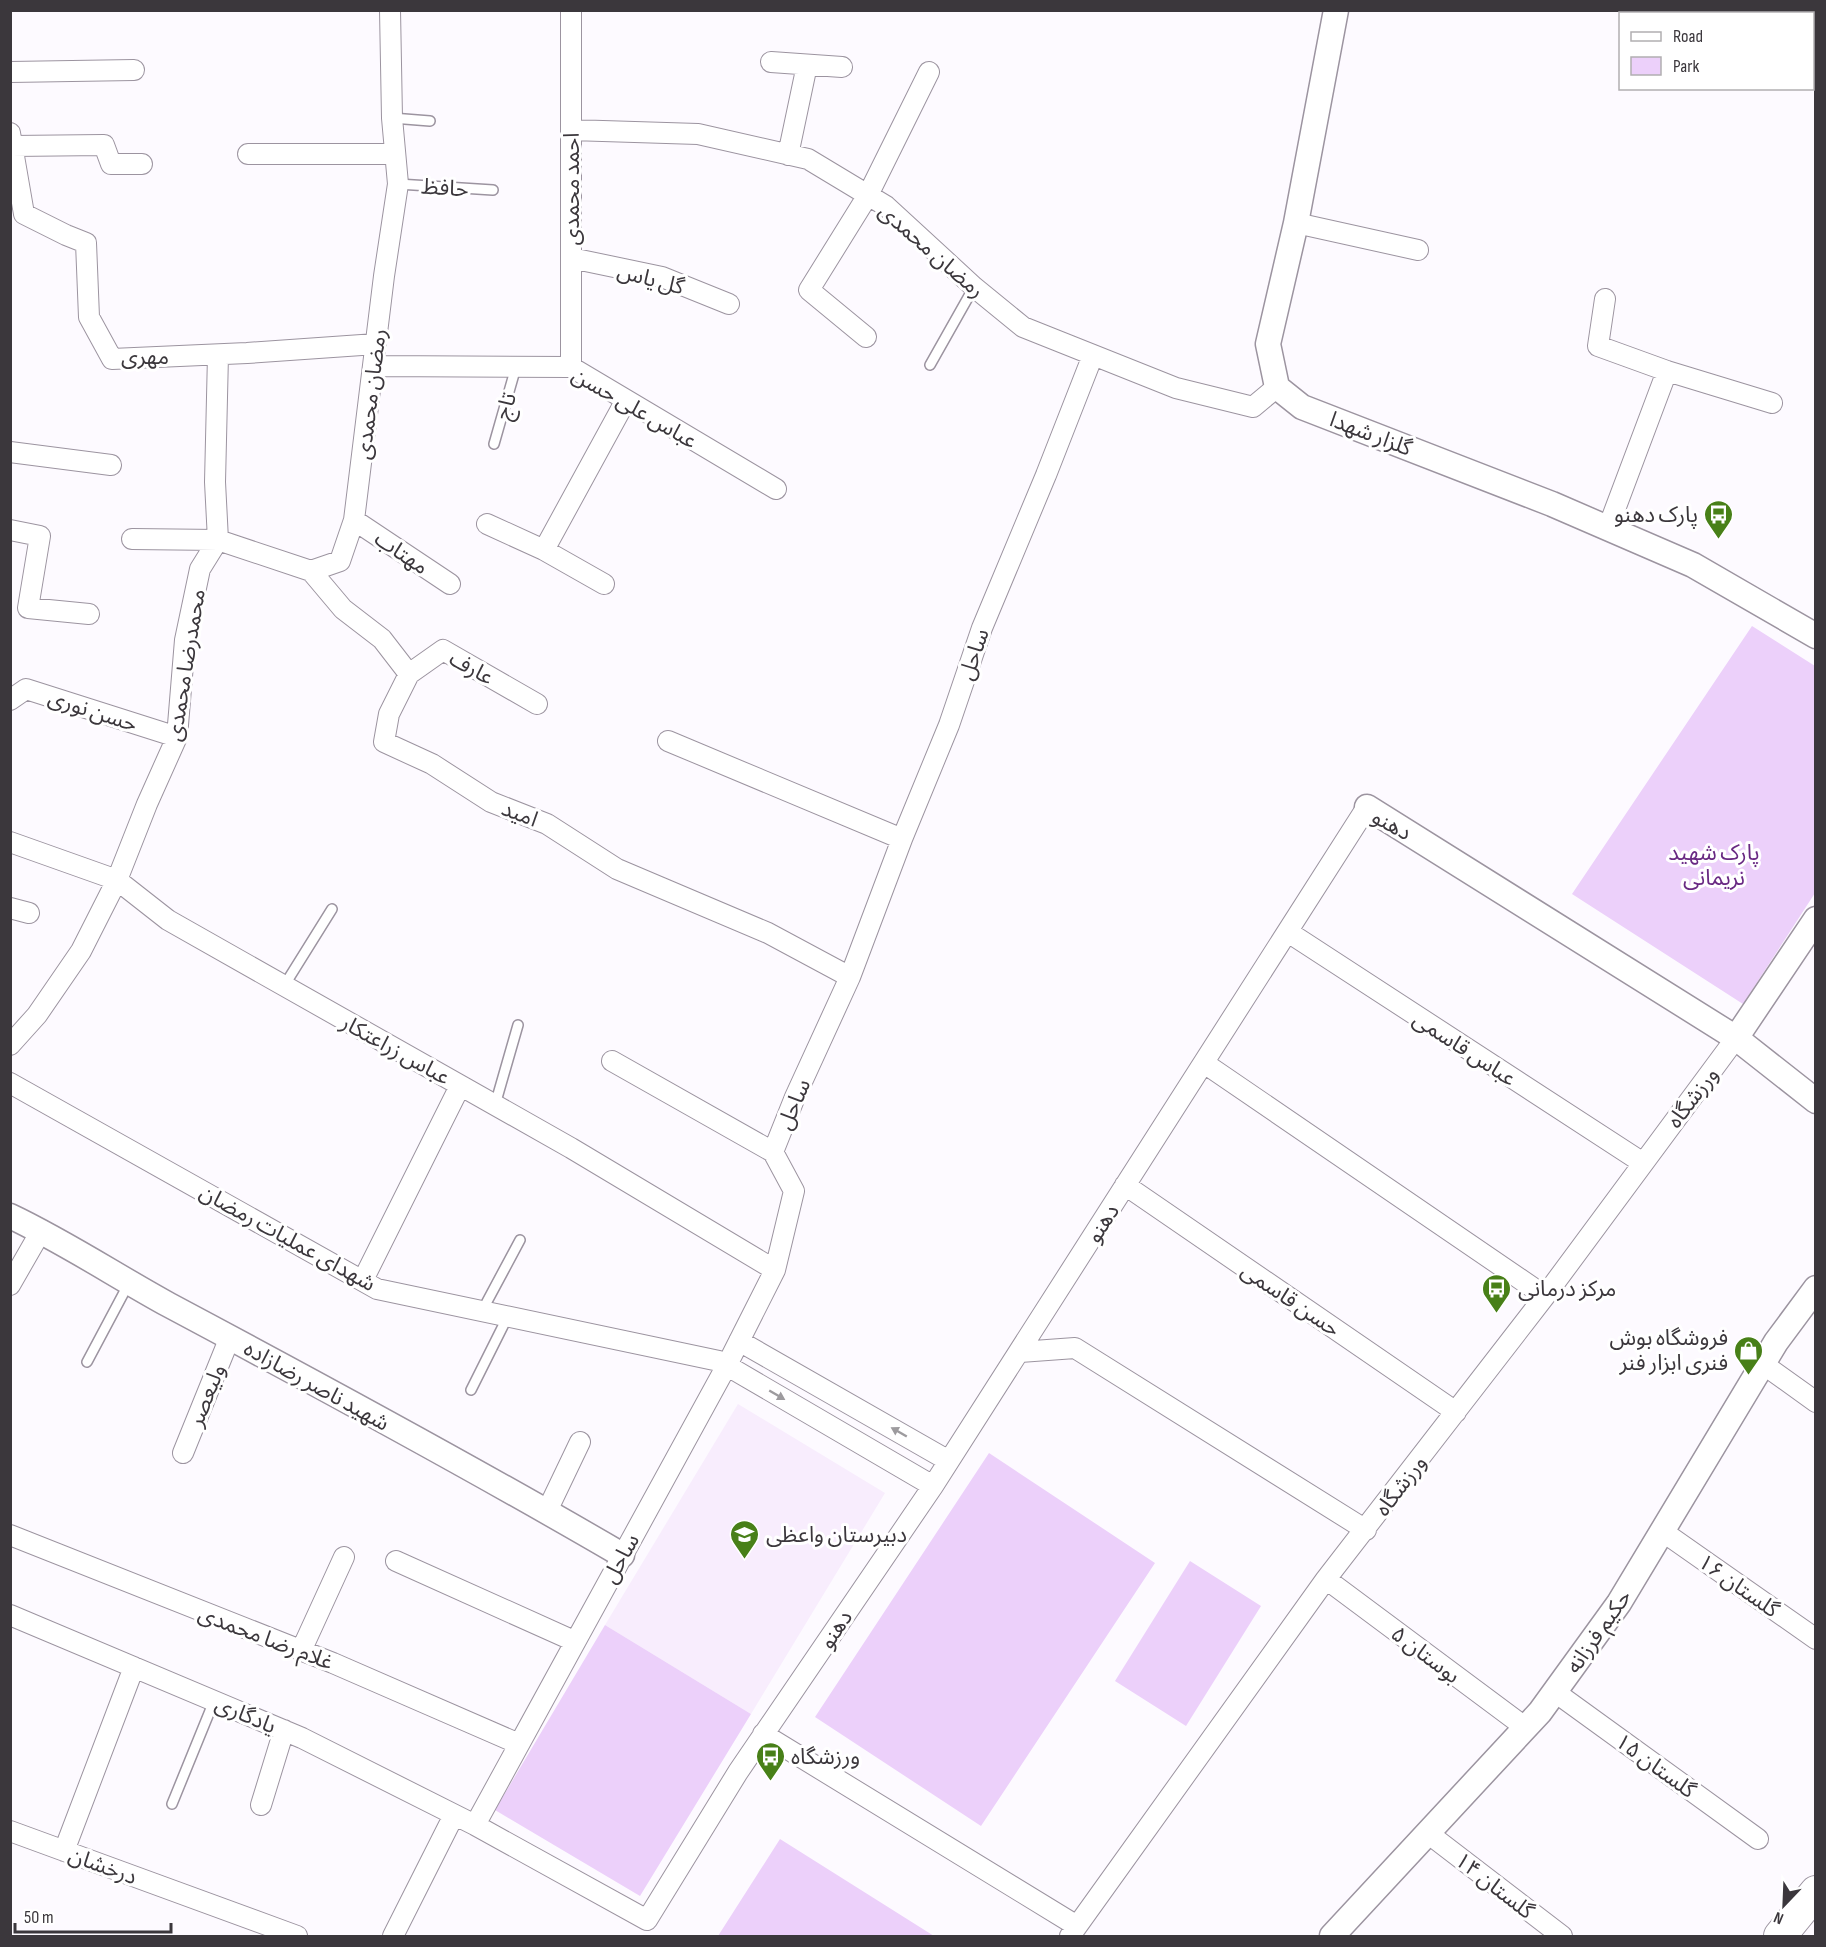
<svg xmlns="http://www.w3.org/2000/svg" width="1826" height="1947" font-family="'Sofia Sans Condensed','Noto Sans Arabic',sans-serif">
  <style>
    .built { fill: #f8edfd }
    .green { fill: #ecd0fa }
    .lines { fill: none; stroke-linecap: round; stroke-linejoin: round }
    .service-casing { stroke: #9c94a0; stroke-width: 12 }
    .minor-casing { stroke: #9c94a0; stroke-width: 22 }
    .tertiary-casing { stroke: #9c94a0; stroke-width: 27 }
    .trunk-casing { stroke: #9c94a0; stroke-width: 34 }
    .service { stroke: #fff; stroke-width: 9 }
    .minor { stroke: #fff; stroke-width: 20 }
    .tertiary { stroke: #fff; stroke-width: 24 }
    .trunk { stroke: #fff; stroke-width: 32 }
    .oneway { fill: #9d9b9e }
    .labels { text-anchor: middle; stroke-width: 6; stroke-linejoin: round; paint-order: stroke }
    .street-label { font-size: 22px; fill: #3b373c; stroke: #fff }
    .poi-label { font-size: 22px; fill: #3b373c; stroke: #fff; text-anchor: start }
    .park-label { font-size: 22px; fill: #692983; stroke: #fff }
  </style>
  <rect width="100%" height="100%" fill="#fdfaff"/>
  <path class="built" d="M738 1404 885 1493 751 1714 605 1625Z"/>
  <path class="green" d="M1752 626 1815 666V893L1743 1004 1572 894Z
    M989 1453 1155 1563 981 1826 815 1717Z
    M1190 1561 1261 1606 1186 1726 1115 1681Z
    M605 1625 751 1714 640 1896 495 1810Z
    M780 1839 934 1936H718Z"/>
  <g class="lines">
    <defs>
      <path id="service" d="M392 118 430 121
        M398 184 493 190
        M930 365 974 287
        M494 444 516 367
        M284 986 332 909
        M495 1105 518 1025
        M482 1311 520 1240
        M87 1362 129 1283
        M471 1390 508 1316
        M172 1804 214 1701"/>
      <path id="minor" d="M571 10V367
        M771 62 842 67
        M10 72 134 70
        M571 130 698 134 808 159 886 206 974 287 1023 327 1176 388 1253 407 1277 387
        M10 133 24 214 66 235 86 243 89 317 112 359 247 353 376 344
        M12 146 104 145 111 164H142
        M248 154H395
        M788 155 807 65
        M1296 223 1418 250
        M571 258 662 277 729 304
        M1605 299 1598 346 1667 371 1772 403
        M866 337 809 290 868 195 929 72
        M374 366 571 367 776 489
        M10 452 111 465
        M354 520 450 584
        M487 524 544 550 604 584
        M1608 528 1667 371
        M10 530 40 536 28 608 89 614
        M132 539 218 540 311 571 340 561 354 520 384 276 398 184 392 118 390 10
        M544 550 626 400
        M311 571 343 609 382 639 409 674 389 714 384 742 432 764 491 802 547 824 617 869 768 933 850 977
        M409 674 443 650 537 704
        M10 700 26 689 177 737
        M668 741 902 839
        M10 842 117 880 168 920 571 1148 775 1270
        M10 908 29 913
        M1288 932 1643 1163
        M10 1045 37 1015 81 951 117 880 147 804 177 737 185 640 200 569 218 540 215 482 218 355
        M612 1061 773 1152
        M1204 1063 1545 1296
        M10 1083 377 1289 719 1361 933 1486
        M1125 1185 1456 1412
        M363 1280 460 1086
        M10 1285 41 1231
        M739 1341 949 1461
        M1020 1352 1075 1348 1366 1530
        M1763 1364 1816 1402
        M183 1453 230 1337
        M547 1511 580 1442
        M1662 1531 1816 1639
        M10 1535 333 1663 519 1744
        M396 1561 574 1641
        M1326 1579 1526 1728
        M10 1615 302 1738 475 1825 647 1920 738 1772 933 1486 1367 807
        M301 1651 344 1557
        M1555 1692 1758 1839
        M763 1734 1077 1926
        M261 1805 284 1730
        M475 1825 727 1365 775 1270 794 1191 773 1152 795 1097 850 977 902 839 949 725 982 628 1046 475 1093 355
        M10 1831 297 1936
        M1429 1834 1562 1936
        M64 1851 134 1667
        M393 1936 454 1815
        M1070 1936 1326 1579 1545 1296 1736 1038"/>
      <path id="tertiary" d="M1336 10 1296 223 1268 344 1277 387 1302 407 1552 504 1693 565 1816 636
        M1367 807 1736 1038 1816 1101
        M1736 1038 1816 919
        M10 1216C65 1242 116 1276 169 1305 321 1386 473 1468 622 1555
        M1332 1936 1540 1712 1619 1603 1776 1342 1816 1288"/>
      <path id="trunk" d="M1780 1936 1816 1892"/>
    </defs>
    <use href="#service" class="service-casing"/>
    <use href="#minor" class="minor-casing"/>
    <use href="#tertiary" class="tertiary-casing"/>
    <use href="#trunk" class="trunk-casing"/>
    <use href="#service" class="service"/>
    <use href="#minor" class="minor"/>
    <use href="#tertiary" class="tertiary"/>
    <use href="#trunk" class="trunk"/>
  </g>
  <defs><path id="oneway-solid" d="M-6-.8H1V-3.2L6.5 0L1 3.2V.8H-6Z" transform="scale(1.5)"/></defs>
  <g class="oneway">
    <use href="#oneway-solid" transform="translate(777 1395) rotate(30)"/>
    <use href="#oneway-solid" transform="translate(899 1432) rotate(-150)"/>
  </g>
  <defs>
    <symbol id="bus-pin" viewBox="-11 -11 22 30"><path d="M0 17L-7.5 6A9.5 9.5 0 1 1 7.5 6Z" fill="#488018" stroke="#fff"/><path d="M-5-6H5V4H4V6H2V4H-2V6H-4V4H-5ZM-3.5-4V0h7V-4ZM-3.5 1.2v1.5H-2V1.2ZM2 1.2v1.5H3.5V1.2Z" fill="#fff"/></symbol>
    <symbol id="shop-pin" viewBox="-11 -11 22 30"><path d="M0 17L-7.5 6A9.5 9.5 0 1 1 7.5 6Z" fill="#488018" stroke="#fff"/><path d="M-5-2.5h2.3a2.7 3.5 0 0 1 5.4 0H5L5.5 6h-11ZM-1.5-2.5h3a1.5 2.3 0 0 0-3 0Z" fill="#fff"/></symbol>
    <symbol id="school-pin" viewBox="-11 -11 22 30"><path d="M0 17L-7.5 6A9.5 9.5 0 1 1 7.5 6Z" fill="#488018" stroke="#fff"/><path d="M0-5L7-2L0 1L-7-2ZM-4 1L0 2.5L4 1V4Q0 6-4 4Z" fill="#fff"/></symbol>
  </defs>
  <g fill-rule="evenodd">
    <use href="#bus-pin" x="1702" y="498" width="33" height="45"/>
    <use href="#bus-pin" x="1480" y="1272" width="33" height="45"/>
    <use href="#shop-pin" x="1732" y="1334" width="33" height="45"/>
    <use href="#school-pin" x="728" y="1518" width="33" height="45"/>
    <use href="#bus-pin" x="754" y="1740" width="33" height="45"/>
  </g>
  <g class="labels">
    <g class="street-label">
      <text transform="translate(445 187) rotate(4)" y="8">حافظ</text>
      <text transform="translate(571 189) rotate(-90)" y="8">احمد محمدی</text>
      <text transform="translate(932 250) rotate(41)" y="8">رمضان محمدی</text>
      <text transform="translate(651 278) rotate(15)" y="8">گل یاس</text>
      <text x="145" y="364">مهری</text>
      <text transform="translate(370 394) rotate(-83)" y="8">رمضان محمدی</text>
      <text transform="translate(505 406) rotate(-74)" y="8">تاج</text>
      <text transform="translate(635 407) rotate(30)" y="8">عباس علی حسن</text>
      <text transform="translate(1371 433) rotate(21)" y="8">گلزار شهدا</text>
      <text transform="translate(402 552) rotate(34)" y="8">مهتاب</text>
      <text transform="translate(973 654) rotate(-71)" y="8">ساحل</text>
      <text transform="translate(185 665) rotate(-81)" y="8">محمدرضا محمدی</text>
      <text transform="translate(472 667) rotate(29)" y="8">عارف</text>
      <text transform="translate(93 710) rotate(18)" y="8">حسن نوری</text>
      <text transform="translate(520 813) rotate(21)" y="8">امید</text>
      <text transform="translate(1392 824) rotate(29)" y="8">دهنو</text>
      <text transform="translate(1465 1048) rotate(33)" y="8">عباس قاسمی</text>
      <text transform="translate(396 1049) rotate(29)" y="8">عباس زراعتکار</text>
      <text transform="translate(1692 1097) rotate(-53)" y="8">ورزشگاه</text>
      <text transform="translate(793 1104) rotate(-67)" y="8">ساحل</text>
      <text transform="translate(1102 1223) rotate(-57)" y="8">دهنو</text>
      <text transform="translate(288 1237) rotate(29)" y="8">شهدای عملیات رمضان</text>
      <text transform="translate(1291 1299) rotate(34)" y="8">حسن قاسمی</text>
      <text transform="translate(317 1385) rotate(29)" y="8">شهید ناصر رضازاده</text>
      <text transform="translate(206 1395) rotate(-68)" y="8">ولیعصر</text>
      <text transform="translate(1400 1485) rotate(-53)" y="8">ورزشگاه</text>
      <text transform="translate(620 1558) rotate(-61)" y="8">ساحل</text>
      <text transform="translate(1739 1585) rotate(35)" y="8">گلستان ۱۶</text>
      <text transform="translate(835 1629) rotate(-56)" y="8">دهنو</text>
      <text transform="translate(1598 1631) rotate(-55)" y="8">حکیم فرزانه</text>
      <text transform="translate(266 1637) rotate(21)" y="8">غلام رضا محمدی</text>
      <text transform="translate(1426 1654) rotate(37)" y="8">بوستان ۵</text>
      <text transform="translate(246 1714) rotate(23)" y="8">یادگاری</text>
      <text transform="translate(1656 1765) rotate(36)" y="8">گلستان ۱۵</text>
      <text transform="translate(103 1865) rotate(20)" y="8">درخشان</text>
      <text transform="translate(1495 1885) rotate(38)" y="8">گلستان ۱۴</text>
    </g>
    <g class="poi-label">
      <text x="1698" y="522" text-anchor="end">پارک دهنو</text>
      <text x="1518" y="1296">مرکز درمانی</text>
      <text x="1728" y="1345" text-anchor="end">فروشگاه بوش<tspan x="1728" dy="25">فنری ابزار فنر</tspan></text>
      <text x="766" y="1542">دبیرستان واعظی</text>
      <text x="791" y="1764">ورزشگاه</text>
    </g>
    <g class="park-label">
      <text x="1714" y="860">پارک شهید<tspan x="1714" dy="25">نریمانی</tspan></text>
    </g>
  </g>
  <rect width="1826" height="1947" fill="none" stroke="#3b373c" stroke-width="24"/>
  <rect x="1619" y="12" width="195" height="78" fill="#ffffff" stroke="#b1afb1" stroke-width="1.5"/>
  <rect x="1631" y="32" width="30" height="9" fill="#ffffff" stroke="#b1afb1" stroke-width="1.5"/>
  <text x="1673" y="42" font-size="18" fill="#3b373c">Road</text>
  <rect x="1631" y="57" width="30" height="18" fill="#ecd0fa" stroke="#b1afb1" stroke-width="1.5"/>
  <text x="1673" y="72" font-size="18" fill="#3b373c">Park</text>
  <g transform="translate(1784 1905) rotate(203)" stroke="#ffffff" stroke-width="4.5" paint-order="stroke">
  <path d="M0-4.5L10 22L0 15L-10 22Z" fill="#3b373c"/>
  <text y="-9" font-size="16" font-weight="bold" text-anchor="middle" fill="#3b373c">N</text>
  </g>
  <path d="M15 1923v9h156v-9" fill="none" stroke="#3b373c" stroke-width="3"/>
  <text x="24" y="1923" font-size="18" fill="#3b373c" stroke="#ffffff" stroke-width="4.5" paint-order="stroke">50 m</text>
</svg>
